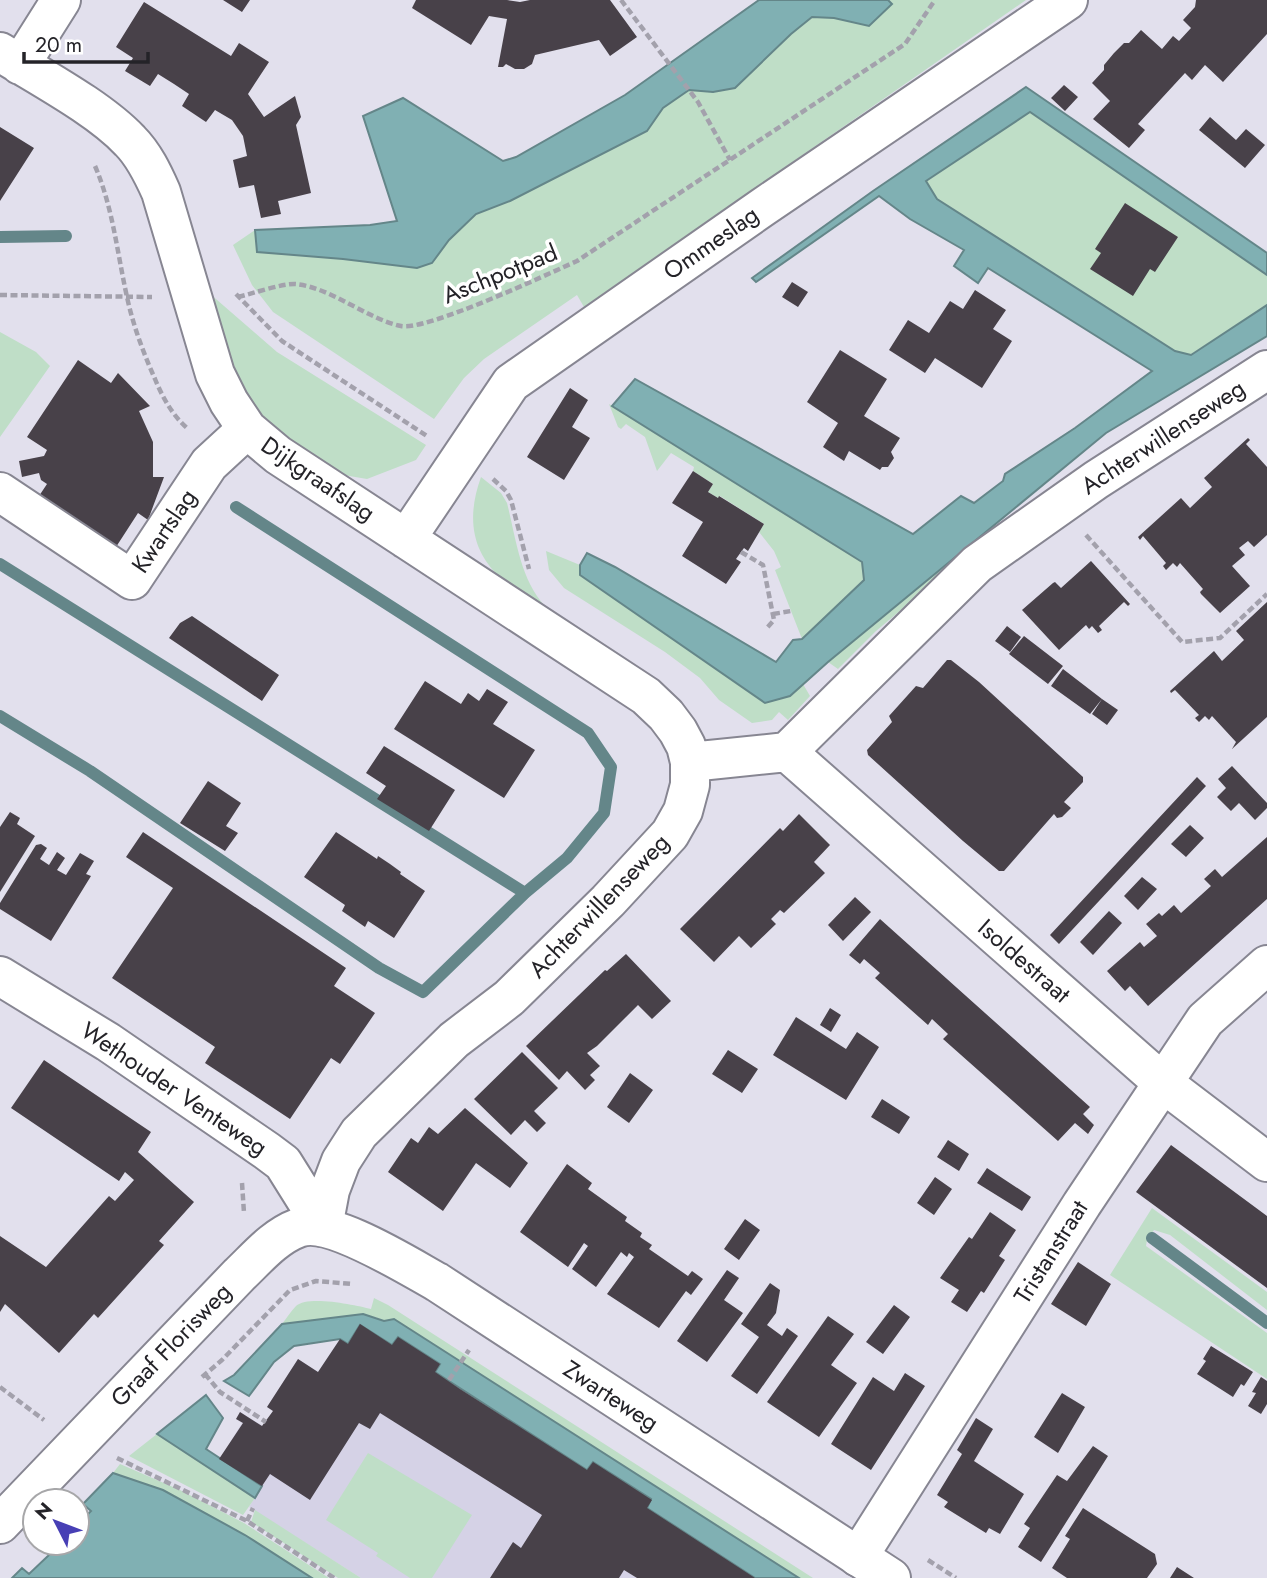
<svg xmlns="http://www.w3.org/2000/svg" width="1267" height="1578" font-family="Jost,sans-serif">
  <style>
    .built { fill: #d5d2e6 }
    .green { fill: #bfdec7 }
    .water { fill: #80b0b3; stroke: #648689; stroke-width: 2 }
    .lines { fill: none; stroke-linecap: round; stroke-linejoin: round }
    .stream { stroke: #648689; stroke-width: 12 }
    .building { fill: #484149 }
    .street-casing { stroke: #878692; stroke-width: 42 }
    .secondary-casing { stroke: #878692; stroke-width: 42 }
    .path { stroke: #a3a1ac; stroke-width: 4.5; stroke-dasharray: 7 3.5; stroke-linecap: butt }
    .street { stroke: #fff; stroke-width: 38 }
    .secondary { stroke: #fff; stroke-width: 38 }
    .labels { text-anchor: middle; stroke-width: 7; stroke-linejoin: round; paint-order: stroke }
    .street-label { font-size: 24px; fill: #242328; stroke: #fff }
  </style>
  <rect width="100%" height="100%" fill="#e2e0ed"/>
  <path class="built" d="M360 1324 398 1337 440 1364 435 1372 588 1470 593 1462 652 1500V1510L755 1578H361L249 1507 262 1486 220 1459 242 1423 236 1419 240 1412 263 1426 273 1411 267 1407 298 1359 318 1372 340 1339Z"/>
  <path class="green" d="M888 0H1026L584 307 577 295 484 359 464 378 434 419 273 312 252 285 233 245 255 230 258 252 343 259 417 268 432 262 449 240 476 214 510 201 647 131 663 108 689 90 713 92 736 87 791 34 812 17 834 18 869 26 892 4Z
    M1030 112 1267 275V305L1190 355 1175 351 937 199 925 182Z
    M209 293 277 352 426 445 416 460 367 479 332 473 290 443 254 411 231 366Z
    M0 332 36 352 50 366 0 437Z
    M609 404 862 562 864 579 802 639 775 570 781 567 774 551 759 532 764 524 720 496 718 498 708 492 713 484 693 471 694 467 671 453 657 471 645 437 626 424 621 429 618 427Z
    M481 477 501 493 507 503C516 538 520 579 545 606 531 598 515 591 503 580 470 551 467 516 481 477Z
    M996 521V530L876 631 838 669 828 662 863 628Z
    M546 551 580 565 581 575 790 696 803 684 810 696 788 720 779 712 772 720 752 723 719 700 700 678 665 652 564 588 549 570Z
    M1152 1208 1267 1292V1310L1170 1235 1154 1230 1147 1240 1146 1246 1267 1333V1379L1110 1275Z
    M374 1298 388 1305 813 1578H799L394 1319 384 1321 375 1317 282 1324C286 1319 291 1311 296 1306 308 1295 355 1305 371 1309Z
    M157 1434 255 1498 243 1515 129 1456Z
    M368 1453 472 1515 432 1578H410L376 1556 378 1553 326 1520Z
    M120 1464 180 1490 244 1523 329 1578H312L245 1535 163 1490 113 1473Z
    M255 1510 361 1578H338L251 1522Z"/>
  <path class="water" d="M759 0H888L892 4 869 26 834 18 812 17 791 34 735 88 713 92 689 90 663 108 647 131 510 201 476 214 449 240 432 263 417 268 343 259 257 252 255 230 370 225 397 221 363 116 403 98 503 161 516 157 625 95Z
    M1026 87 1267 253V275L1030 112 926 181 937 199 1175 351 1191 355 1267 305V336L1106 433 828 662 790 696 765 703 580 575V565L587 553 615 567 776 662 793 640 802 639 864 580 862 562 612 406 635 379 913 534 961 496 974 503 1003 481 1005 474 1075 428 1152 371 988 268 978 283 954 266 964 250 910 219 879 196 756 282 752 278 873 191Z
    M363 1314 384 1321 394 1319 799 1578H755L647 1508 651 1499 593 1462 587 1470 435 1372 440 1364 398 1337 392 1345 360 1325 348 1344 340 1339 294 1346 274 1362 249 1396 224 1381 234 1375 282 1324Z
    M206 1395 223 1418 206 1449 262 1486 255 1498 157 1434Z
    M113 1473 163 1490 245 1535 312 1578H12L22 1568 29 1574 49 1555 36 1543H77V1525L91 1511 83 1504Z"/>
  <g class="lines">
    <path class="stream" d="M0 237 66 236
      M0 564 525 893
      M0 716 90 771 379 968 423 992 525 893 567 858 604 813 611 767 588 733 236 507
      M1152 1238 1267 1323"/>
  </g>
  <path class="building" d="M223 0H250L242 12Z
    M416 0H507L520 2 530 0H610L637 37 610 56 599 40 535 55 532 64 524 69H515L506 64 503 67H498L507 19 489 16 471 45 412 8Z
    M1196 0H1267V34L1223 82 1205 65 1192 80 1185 73 1138 124 1145 130 1129 148 1093 119 1110 101 1092 83 1104 70V65L1114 53 1124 43H1129L1141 30 1162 49 1173 36 1179 41 1191 28 1183 20 1195 7Z
    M144 2 231 56 239 43 269 62 248 94 264 117 295 96 301 117 296 125 311 193 278 201 281 214 261 218 254 185 239 188 233 160 247 156 243 136 232 120 215 110 206 122 182 106 189 94 174 84 158 74 150 86 125 71 133 58 116 47Z
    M1064 85 1078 97 1065 111 1051 98Z
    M1210 117 1236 140 1246 129 1265 145 1245 168 1199 130Z
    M0 127 34 148 0 201Z
    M1125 203 1178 237 1155 272 1150 269 1133 296 1090 269 1101 253 1095 249Z
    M792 282 808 292 798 307 782 297Z
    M975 290 1006 310 993 329 1012 341 982 388 935 358 925 373 889 350 908 320 929 333 950 301 963 309Z
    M840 350 887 379 864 416 900 438 891 452 894 458 888 467H882L880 470 849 451 844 461 823 447 838 423 807 402Z
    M78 360 111 383 118 373 150 406 139 411 153 442V477H164L148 520 138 513 116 547 39 496 47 484 41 480 39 473 22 477 19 461 44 456 47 450 27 437Z
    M570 388 588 400 572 427 590 438 564 480 527 457Z
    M1248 438 1250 440 1246 444 1267 467V535L1254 547 1248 541 1239 548 1245 555 1232 566 1250 586 1220 613 1201 594 1200 592 1203 589 1180 563 1177 567 1173 563 1166 570 1163 566 1166 563 1143 536 1140 540 1138 537 1181 498 1190 508 1212 487 1204 478Z
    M693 471 713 484 708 492 718 498 719 496 764 524 748 551 744 548 741 552 736 559 741 562 726 584 682 556 703 522 672 503Z
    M1091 561 1130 604 1128 606 1124 602 1099 626 1102 630 1098 633 1092 626 1089 629 1086 625 1059 650 1022 610 1053 583 1055 582 1061 588Z
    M1267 602V717L1232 749 1236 742 1212 716 1209 720 1205 716 1199 722 1195 718 1199 715 1175 690 1171 693 1170 691 1214 651 1222 661 1244 640 1236 631Z
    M192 616 279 675 262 701 169 638 180 623Z
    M1007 626 1021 637 1010 652 995 641Z
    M1024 636 1063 666 1048 684 1009 654Z
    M947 660H951L979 682 1083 777V782L1064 802 1071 808 1062 817 1057 818 1054 814 1004 871H999L963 841 868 755 867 750 892 722 889 716 916 686 923 688Z
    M1063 669 1102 699 1090 714 1051 686Z
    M425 681 461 704 468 693 479 701 487 689 508 702 493 724 535 750 504 798 394 729Z
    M1102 699 1118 710 1107 725 1092 714Z
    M384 746 455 790 429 831 377 799 386 786 366 773Z
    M1232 766 1267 803V808L1255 820 1239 803 1231 811 1217 797 1226 788 1218 779Z
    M1197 777 1206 786 1059 944 1050 935Z
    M208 781 241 803 226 826 238 833 225 851 180 823Z
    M10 812 20 818 17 824 35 836 0 892V827Z
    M799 814 830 845 814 862 825 873 784 913 780 910 771 919 776 924 751 948 739 936 714 962 680 929 780 828 783 831Z
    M1190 825 1204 838 1186 857 1171 844Z
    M143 832 346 968 334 986 375 1013 340 1064 331 1058 290 1119 205 1063 215 1047 112 978 173 888 126 857Z
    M336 832 377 859 378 856 390 864 401 872 400 874 425 891 394 938 368 921 365 927 342 911 345 905 304 877Z
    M1267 837V899L1148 1006 1130 986 1125 991 1107 971 1140 942 1144 947 1157 936 1146 924 1159 913 1162 916 1174 905 1181 913 1211 886 1204 879 1215 869 1222 877Z
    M41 844 47 848 40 859 49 865 57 852 65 858 57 870 66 875 80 853 94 861 86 874 91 876 51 941 0 909V903L36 845Z
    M1142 877 1157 889 1138 910 1124 896Z
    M855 897 871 912 843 941 828 925Z
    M1109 911 1122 923 1093 955 1080 942Z
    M880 919 1090 1107 1083 1114 1094 1125 1088 1134 1075 1123 1058 1141 943 1039 948 1034 932 1019 928 1025 875 978 880 973 864 959 860 964 849 955Z
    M626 954 671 1001 652 1019 638 1005 597 1046 587 1053 600 1066 590 1075 595 1080 585 1090 567 1071 559 1080 526 1046 605 970 607 971Z
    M830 1008 841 1015 831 1032 820 1025Z
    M796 1017 846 1049 857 1032 879 1047 846 1100 773 1055Z
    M728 1050 758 1069 742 1093 712 1074Z
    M522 1052 558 1088 534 1111 546 1123 537 1132 525 1120 511 1135 474 1099Z
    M44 1060 151 1132 138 1152 194 1202 159 1241 164 1245 98 1318 94 1314 59 1353 5 1304 0 1312V1236L46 1267 109 1196 115 1201 134 1180 125 1172 119 1181 11 1108Z
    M630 1073 653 1090 629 1123 607 1107Z
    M882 1099 910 1117 899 1134 871 1117Z
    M465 1108 528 1163 510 1188 476 1163 443 1211 388 1172 411 1138 418 1143 429 1127 438 1134Z
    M948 1140 969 1154 959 1171 937 1157Z
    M1171 1145 1267 1216V1288L1136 1192Z
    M567 1164 592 1183 588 1189 627 1217 625 1221 642 1233 640 1237 652 1245 649 1249 688 1276 692 1271 703 1279 691 1295 686 1291 659 1328 607 1294 634 1257 629 1253 627 1257 621 1252 596 1287 572 1269 588 1246 584 1243 568 1267 520 1232Z
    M987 1168 1031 1197 1022 1211 977 1183Z
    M935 1177 952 1189 934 1215 917 1203Z
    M990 1212 1016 1230 999 1256 1005 1260 984 1293 981 1291 967 1312 951 1302 959 1290 940 1278 969 1237 972 1239Z
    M745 1219 760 1230 739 1260 724 1249Z
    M1078 1262 1111 1284 1086 1326 1051 1304Z
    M727 1270 739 1278 724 1300 743 1313 707 1362 677 1341Z
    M770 1283 780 1290 776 1313 767 1325 782 1336 787 1328 798 1336 757 1394 731 1376 759 1337 741 1324Z
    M894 1305 910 1317 883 1354 866 1342Z
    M828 1316 854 1334 831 1365 857 1383 819 1437 767 1402Z
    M360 1324 392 1345 398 1337 440 1364 435 1372 460 1389 587 1470 593 1462 652 1500 647 1508 755 1578H637L624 1570 619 1578H490L513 1542 521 1548 542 1515 380 1413 370 1429 359 1423 310 1500 270 1474 262 1486 219 1459 243 1423 236 1419 240 1412 262 1426 273 1411 267 1407 298 1359 318 1372 340 1339 348 1344Z
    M1211 1346 1253 1372 1244 1386 1241 1384 1233 1397 1197 1374 1206 1361 1203 1359Z
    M905 1373 925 1386 871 1470 831 1444 873 1377 894 1391Z
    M1261 1377 1267 1381V1404L1261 1414 1248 1406 1256 1393 1252 1392Z
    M1062 1393 1085 1407 1058 1453 1034 1437Z
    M976 1418 993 1429 974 1461 1024 1494 1000 1534 989 1528 986 1533 944 1507 948 1502 937 1495 962 1454 957 1450Z
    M1093 1446 1108 1456 1041 1562 1018 1547 1030 1528 1024 1524 1057 1475 1067 1481Z
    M1083 1508 1155 1554 1157 1564 1147 1578H1067L1052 1568 1070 1539 1065 1536Z
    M1177 1567 1194 1578H1170Z"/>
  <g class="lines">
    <defs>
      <path id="street" d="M0 52C40 77 99 108 130 141 144 155 153 174 161 192L215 374 229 402 247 429 278 455 646 696 666 715 678 731 686 746 690 762V785L683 811 670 834 608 901 509 998 454 1040 359 1133 341 1161 330 1190 323 1227
        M20 65 61 0
        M0 492 132 580 209 464 247 429
        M406 539 511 383 763 207 1068 0
        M787 752 1163 1083 1267 1162
        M690 762 787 752 977 564 1096 480 1267 370
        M0 976 108 1042 267 1151 283 1163 323 1227
        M858 1557 1082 1204 1205 1020 1267 965"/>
      <path id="secondary" d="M0 1524 239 1275C257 1258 274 1237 298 1228 329 1216 408 1266 437 1282L891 1578"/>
    </defs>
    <use href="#street" class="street-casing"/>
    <use href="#secondary" class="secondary-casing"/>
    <path class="path" d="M621 0 698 102 730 160
      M95 166C113 208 117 252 127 297 133 325 143 352 155 379 162 396 172 415 187 428
      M236 294 282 341 427 436
      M0 295 152 297
      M238 297C251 294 283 283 296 284 332 288 367 319 401 326 427 331 548 274 577 261L905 44 935 0
      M493 479 506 491 511 500 529 569
      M1086 535 1182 642 1220 638 1267 594
      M741 552 763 565 774 620 766 629
      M773 614 791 611
      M242 1183 244 1213
      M205 1374 220 1392 266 1422
      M202 1377 222 1360 290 1290 316 1281 352 1284
      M449 1380 469 1350
      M0 1387 44 1420
      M117 1458 247 1521 334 1578
      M247 1521 253 1508
      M928 1560 956 1578"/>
    <use href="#street" class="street"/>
    <use href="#secondary" class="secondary"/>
  </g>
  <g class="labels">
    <g class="street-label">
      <text transform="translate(711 243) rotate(-35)" y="8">Ommeslag</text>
      <text transform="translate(500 274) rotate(-22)" y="8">Aschpotpad</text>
      <text transform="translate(1163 437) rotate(-33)" y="8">Achterwillenseweg</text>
      <text transform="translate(318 479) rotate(34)" y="8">Dijkgraafslag</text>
      <text transform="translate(164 531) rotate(-56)" y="8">Kwartslag</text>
      <text transform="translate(599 906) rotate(-46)" y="8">Achterwillenseweg</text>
      <text transform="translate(1024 961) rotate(41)" y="8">Isoldestraat</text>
      <text transform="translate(174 1089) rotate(34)" y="8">Wethouder Venteweg</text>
      <text transform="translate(1051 1252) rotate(-58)" y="8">Tristanstraat</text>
      <text transform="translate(171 1345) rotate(-46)" y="8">Graaf Florisweg</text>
      <text transform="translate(611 1396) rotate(33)" y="8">Zwarteweg</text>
    </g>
  </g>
  <g transform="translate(56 1522) rotate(312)"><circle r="33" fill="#ffffff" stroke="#a7a7a9" stroke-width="2"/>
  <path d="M0-5L12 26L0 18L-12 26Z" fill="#473fb5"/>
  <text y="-10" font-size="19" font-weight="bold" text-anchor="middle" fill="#242328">N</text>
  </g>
  <path d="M24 52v10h124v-10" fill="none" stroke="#242328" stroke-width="3.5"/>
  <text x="35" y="52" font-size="21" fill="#242328" stroke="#ffffff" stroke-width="5" paint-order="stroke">20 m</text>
</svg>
